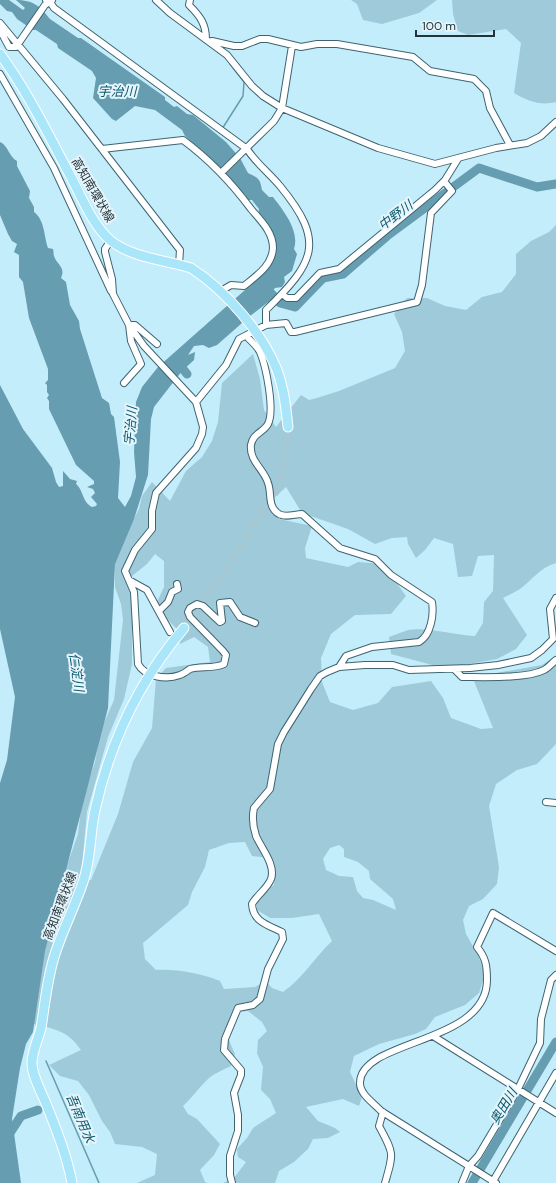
<svg xmlns="http://www.w3.org/2000/svg" width="556" height="1183" font-family="'DM Sans','Noto Sans JP',sans-serif">
  <style>
    .green { fill: #9ecada; fill-rule: evenodd }
    .water { fill: #669db0 }
    .lines { fill: none; stroke-linecap: round; stroke-linejoin: round }
    .stream { stroke: #669db0; stroke-width: 1.5 }
    .river { stroke: #669db0; stroke-width: 9 }
    .primary-tunnel { stroke: #a4c8d4; stroke-width: 9; stroke-dasharray: 9 4.5; stroke-linecap: butt }
    .minor-casing { stroke: #3f6470; stroke-width: 8 }
    .primary-casing { stroke: #fff; stroke-width: 11 }
    .minor { stroke: #fff; stroke-width: 6 }
    .primary { stroke: #aae6f9; stroke-width: 9 }
    .labels { text-anchor: middle; stroke-width: 4; stroke-linejoin: round; paint-order: stroke }
    .street-label { font-size: 12px; fill: #233339; stroke: #e5f5fb }
    .water-label { font-size: 13px; font-style: italic; fill: #0c596d; stroke: #e5f5fb }
  </style>
  <rect width="100%" height="100%" fill="#c4edfb"/>
  <path class="green" d="M351 0H437L419 13 382 24 363 20 357 4Z
    M452 0H556V102C540 106 528 101 514 93L521 43 506 29 468 35 458 31 453 14Z
    M556 225V563C541 567 532 580 520 589 515 592 509 595 503 598L527 635 516 649 497 659 463 665 436 666 391 654 389 637C395 635 402 632 408 630 429 627 453 635 475 636L483 623 484 602 493 591 494 555 478 556 472 576 458 577 453 544 434 538 425 550 416 558 408 544 407 537 392 538 375 544 348 529 302 513 286 487 274 498 279 519 312 526 305 548 306 558 348 567 358 562 383 564 406 596 391 614 355 615 331 634 321 658 322 682 330 702 353 710 378 703 392 687 431 681 443 698 451 718 481 729 493 728 474 681 496 673 542 665 556 656V744L537 764 517 770 496 784 489 806 499 867 497 884 483 899 469 906 463 920 466 934 478 955 485 974 479 993 465 1005 435 1017 426 1029 415 1034 379 1044 354 1056 350 1072 362 1097 359 1106 343 1099 306 1107 318 1121 335 1128 340 1132 328 1138 313 1139 308 1149 294 1162 279 1171 275 1183H223L234 1178 246 1162 238 1157 237 1149 247 1138 253 1128 276 1113 270 1099 261 1090 263 1067 257 1053 258 1040 267 1031 262 1022 248 1011 237 1012C224 1030 226 1034 235 1054L231 1066C223 1070 215 1073 209 1078 199 1087 193 1097 183 1106L188 1114 197 1119 220 1144 214 1155 200 1170 205 1182 207 1183H137L155 1175 157 1154 142 1147 115 1144 110 1132 102 1121 89 1095 78 1081 60 1076 49 1065 81 1050C67 1030 55 1029 33 1024L31 1005 64 874 78 834 82 800 95 762 100 732 114 700 123 620 121 604 115 587V555L139 509 142 496 152 482 170 501 186 471 202 457 212 441 218 422 222 383 253 354 260 379 264 410 276 427 301 395 309 400 317 398 339 391 395 368 405 351 402 332 394 314 407 298H427L445 306 466 310 482 297 502 292 516 274V254L531 241 549 232ZM155 554 164 561V587L156 604 163 615 177 629 180 644 194 637 208 647 210 662 166 668 156 679 152 728 133 762 118 814 91 880 81 877 87 812 108 737 124 699 132 664V602L127 580 147 564ZM245 842 252 856 271 858 275 872 274 885 257 896V910L270 918H292L319 914 332 941C314 958 303 978 283 992L272 988 266 981 255 987 224 989 220 981C198 973 179 969 156 970L145 959 143 943 188 905 192 892 205 867 209 850 229 843ZM339 845 344 849V857L358 862 369 871 370 879 393 899 396 910 373 900 363 898 357 891 353 877 339 876 326 870 323 859 330 848Z"/>
  <path class="water" d="M0 0H9L23 10 25 8 16 0C33 0 40 6 50 19L78 38H81L165 97V100L174 107 177 106 187 114 193 115 226 142 240 158 248 173C258 178 260 178 262 190L269 197H273C283 210 300 231 294 249L297 254 292 271 284 277 285 282 282 287 275 288 273 290 276 296 250 316 217 345 209 348 203 345 194 346 188 355 195 352 194 360 182 371 154 407 151 419 148 475 134 519 115 564 108 708 45 951 33 1032 26 1044 20 1068 12 1119 21 1183H0V783L7 760 15 697 0 629V385L23 429 52 468 56 482 59 487 63 486V471L70 479 77 481 76 484C84 491 82 502 92 507L96 506 97 504 91 497 95 493 93 489 87 487 94 484V481L76 465 49 409V401L47 398 49 395 47 392V385L45 383 48 380V369L29 318 23 282 19 277V255L14 252 17 244 12 241 8 234 0 215V142C8 145 9 157 17 161V166L30 191 29 198 34 207V212C45 220 44 237 48 248L53 249C54 251 53 254 54 256 57 265 66 267 61 278L66 282 70 305 79 321 80 329 102 398 109 403 111 414 114 417 120 462 118 498 125 507 131 496 136 477 134 452 136 402 142 387 158 367 263 274C284 251 277 235 258 214L259 209 252 200H246L245 194H241L211 159 185 136 182 130 155 110 135 106 116 121 112 119 93 98 96 78 92 71 58 48 57 44 36 30H33L17 19 12 12 7 11 0 4Z"/>
  <g class="lines">
    <path class="stream" d="M222 129 243 96 244 82 230 64
      M46 1061 99 1183"/>
    <path class="river" d="M270 292 280 303 295 307 323 278 343 274 387 236 479 168 537 187 556 184
      M178 363 187 374
      M0 1136H8L21 1116 38 1110
      M472 1183 556 1042"/>
    <path class="primary-tunnel" d="M184 628 224 572 276 490 283 471 288 427"/>
    <defs>
      <path id="minor" d="M46 0 50 2 54 8 247 149C256 163 269 173 280 186 326 242 315 262 266 310V325
        M156 0 170 13 227 55 252 86 263 96 282 108 378 148 435 164 496 148 527 143 541 136 556 122
        M190 0 189 5C200 16 206 24 206 39
        M0 23 63 99 180 250 179 265
        M0 30 9 47H16L45 5 52 0
        M212 41 234 46H242L260 39H268L301 47 317 44H337L413 57 430 71 474 79 486 91 490 108 510 145
        M0 74 54 168 111 291
        M102 149 183 140C210 160 231 182 251 209 261 221 273 232 273 248 272 266 256 276 244 286L231 285 221 291
        M222 172 274 121 282 108 292 46
        M111 240 105 249V252L112 279 113 294 129 325 144 346 196 402 203 427 202 434 196 448 156 493 152 511V529L135 550 125 571 134 592 138 664C145 677 166 680 180 675 183 674 187 671 190 669 201 666 214 669 224 664L226 655 223 651 190 617 188 612 190 608 197 604 203 606 220 622 222 621 220 603 230 602 240 617 255 623
        M282 294 287 298H296L320 273 339 269 435 190 445 180 458 159
        M246 336C251 341 257 346 260 352 266 366 275 410 268 424 263 433 253 433 251 445 249 461 264 469 268 483 272 493 267 507 279 514 285 518 295 514 302 514L340 548 375 559 391 575 432 602C434 615 431 635 419 642L372 647 346 656 339 667
        M124 383 141 364 131 341 129 325H135L157 344
        M196 402 226 365 239 339 266 325 286 323 291 332H295L417 302 422 285 431 213 452 191 444 181
        M129 580 147 590 170 632
        M159 611 168 602 172 592 178 589 177 584
        M454 669 462 677C483 677 526 679 544 670 548 668 552 663 556 660
        M546 802 556 803
        M433 1036 556 1113
        M383 1112 379 1126C394 1154 394 1152 385 1183
        M232 1183 230 1175V1156L238 1131V1115L234 1093 241 1075V1070L224 1050 225 1039 238 1008 253 1005 260 999 268 969 283 939 282 932C268 925 253 922 252 904 257 895 267 889 271 879 276 865 261 848 256 836 253 827 252 817 254 808L270 789 278 744 284 732 311 689 320 676 327 672 339 667 365 665H393L409 670 470 668 498 665 531 658 542 650 553 639 550 609 556 598
        M462 1183 469 1166 478 1156 518 1089 540 1043 541 1019 551 980 556 975
        M492 1183 556 1073
        M496 1183 381 1111C374 1103 359 1094 360 1082 362 1039 487 1044 487 980 487 966 486 958 477 947L493 913 556 951"/>
      <path id="primary" d="M0 54C28 92 49 136 71 177 82 198 93 226 111 241 133 258 165 260 191 268 225 290 262 332 277 370 284 389 286 408 288 427
        M72 1183C67 1156 57 1131 47 1106 42 1093 32 1076 32 1063 32 1051 38 1040 41 1028 45 1004 47 978 55 954 63 929 76 904 84 879 91 857 90 832 95 810 110 742 139 681 184 628"/>
    </defs>
    <use href="#minor" class="minor-casing"/>
    <use href="#primary" class="primary-casing"/>
    <use href="#minor" class="minor"/>
    <use href="#primary" class="primary"/>
  </g>
  <g class="labels">
    <g class="street-label">
      <text transform="translate(93 190) rotate(60)" y="4">高知南環状線</text>
      <text transform="translate(60 906) rotate(-69)" y="4">高知南環状線</text>
    </g>
    <g class="water-label">
      <text x="117" y="96">宇治川</text>
      <text transform="translate(395 215) rotate(-37)" y="5">中野川</text>
      <text transform="translate(130 426) rotate(-85)" y="5">宇治川</text>
      <text transform="translate(77 672) rotate(82)" y="5">仁淀川</text>
      <text transform="translate(503 1106) rotate(-59)" y="5">奥田川</text>
      <text transform="translate(81 1118) rotate(67)" y="5">吾南用水</text>
    </g>
  </g>
  <path d="M416 30v6h78v-6" fill="none" stroke="#233339" stroke-width="2"/>
  <text x="422" y="30" font-size="12" fill="#233339" stroke="#e5f5fb" stroke-width="3" paint-order="stroke">100 m</text>
</svg>
